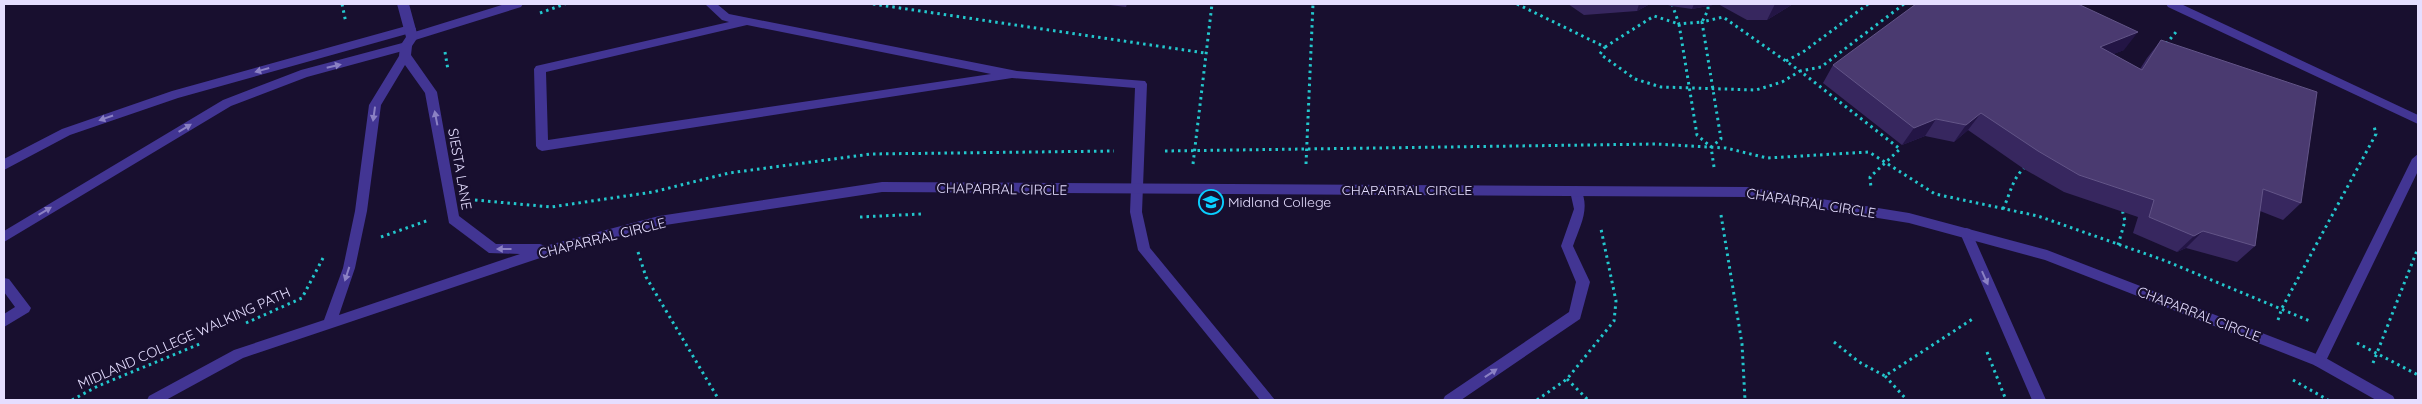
<svg xmlns="http://www.w3.org/2000/svg" width="2422" height="404" font-family="Quicksand,sans-serif">
  <style>
    .lines { fill: none; stroke-linecap: round; stroke-linejoin: round }
    .path { stroke: #23c7cd; stroke-width: 3; stroke-dasharray: 2.5 4; stroke-linecap: butt }
    .service { fill: #423593; fill-rule: evenodd }
    .minor { fill: #423593; fill-rule: evenodd }
    .wall { fill: #37275f }
    .shaded-wall { fill: #231545 }
    .building { fill: #4a3a70; stroke: #625487 }
    .oneway { fill: #8b81c4 }
    .labels { text-anchor: middle; stroke-width: 4.5; stroke-linejoin: round; paint-order: stroke }
    .street-label { font-size: 14px; fill: #e5deff; stroke: #180f2f }
    .poi-label { font-size: 14px; fill: #e5deff; stroke: #180f2f; text-anchor: start }
  </style>
  <rect width="100%" height="100%" fill="#180f2f"/>
  <g class="lines">
    <path class="path" d="M342 4 346 23
      M873 4 1205 53
      M1517 4 1605 47 1600 54 1635 79 1661 87 1756 90 1782 82 1800 71 1900 149 1870 177 1871 188
      M1672 4 1679 24 1702 22 1708 10V4
      M540 13 565 4
      M2166 44 2176 32
      M1605 47 1654 16 1679 24 1697 135 1711 147
      M445 52 448 70
      M1786 61 1803 52 1868 4
      M1165 151 1656 144 1726 148 1767 158 1869 152 1935 194 2038 216 2166 261 2310 321
      M1193 164 1212 4
      M1306 164 1313 4
      M1714 167 1711 147 1721 139 1702 22 1723 17 1800 71 1821 67 1904 4
      M475 200 551 207 653 192 729 173 871 154 1114 151
      M2003 209C2011 192 2012 179 2025 167
      M1721 215 1742 344 1745 400
      M860 217 921 214
      M381 237 429 220
      M2118 245 2125 221 2122 209
      M638 252 646 277 719 400
      M2278 320 2282 308 2376 134 2374 126
      M246 323 302 298 323 258
      M1834 342 1859 362 1885 376 1974 318
      M2357 343 2418 375
      M1987 352 2006 400
      M2373 363 2418 248
      M1885 376 1907 400
      M1567 379 1588 400
      M2293 380 2328 400
      M72 400 98 386 202 343
      M1537 400 1567 379 1614 321 1616 301 1601 229"/>
    <path class="service" d="M505 4H523L521 7 412 41 406 37 408 34Z
      M705 4H717L729 14 1017 71 1145 81 1147 84 1142 212 1150 248 1275 400H1260L1138 250 1130 212 1135 88 1012 78 542 151 538 149 536 146 534 69 536 66 729 22 722 20ZM747 25 991 74 548 140 546 72Z
      M2166 4H2181L2418 115V124L2168 7Z
      M410 25 414 26 416 29 414 32 178 98 70 135 4 170V159L62 129 172 91Z
      M406 42 412 46 410 49 307 77 231 106 4 242V231L223 100 301 70Z
      M2418 154V171L2324 365 2319 367 2314 365 2312 361 2314 357 2412 159Z
      M1576 186 1580 188C1591 208 1580 226 1573 246L1590 282 1580 319 1461 400H1443L1445 396 1569 312 1576 282 1561 246 1574 209 1570 191 1572 188Z
      M1966 228 1970 229 1972 233 2046 400H2032L1960 233 1962 229Z
      M4 278 9 279 31 308 29 312 4 327V314L15 307 4 292Z"/>
    <path class="minor" d="M397 4H409L418 37 412 46 411 55 437 92 459 216 496 244H540L545 246 659 216 882 182 1747 187 1909 213 2047 250 2324 357 2393 396 2395 400H2376L2314 365 2045 260 1909 223 1747 197 882 192 659 226 552 254 243 358 166 400H147L149 396 234 350 324 320 343 268 355 211 369 105 399 56 400 46 406 37ZM405 65 425 93 449 223 489 253 520 254 339 315 355 268 367 211 381 105Z"/>
  </g>
  <path class="wall" d="M1102 4H1127L1126 7Z
    M1568 4H1650L1637 11 1584 15Z
    M1665 4H1793L1767 20H1747L1718 4 1692 9 1671 6Z
    M2161 40 2301 203 2283 220 2260 211 2255 246 2237 262 2186 248 2177 252 2133 233 2138 217 2064 192 2024 169 1968 130 1954 142 1925 136 1902 145 1823 83 1833 65 2124 50 2113 54 2140 69 2147 58Z"/>
  <path class="shaded-wall" d="M1639 4H1650L1637 11Z
    M1694 4H1718L1692 9Z
    M1775 4H1793L1767 20Z
    M2138 32 2124 50 2086 65 2100 47Z
    M1981 113 1968 130 1954 142 1966 125Z
    M1936 119 1925 136 1902 145 1914 128Z
    M2203 231 2186 248 2177 252 2194 236Z"/>
  <path class="building" d="M1916 4H2078L2138 32 2100 47 2142 70 2161 40 2317 92 2301 203 2263 189 2255 246 2203 231 2194 236 2149 217 2154 200 2079 175 2038 151 1981 113 1966 125 1936 119 1914 128 1833 65Z"/>
  <defs><path id="oneway-solid" d="M-6-.8H1V-3.2L6.5 0L1 3.2V.8H-6Z" transform="scale(1.25)"/></defs>
  <g class="oneway">
    <use href="#oneway-solid" transform="translate(334 66) rotate(-13)"/>
    <use href="#oneway-solid" transform="translate(262 70) rotate(164)"/>
    <use href="#oneway-solid" transform="translate(374 114) rotate(98)"/>
    <use href="#oneway-solid" transform="translate(106 118) rotate(161)"/>
    <use href="#oneway-solid" transform="translate(436 118) rotate(-101)"/>
    <use href="#oneway-solid" transform="translate(185 128) rotate(-31)"/>
    <use href="#oneway-solid" transform="translate(45 211) rotate(-31)"/>
    <use href="#oneway-solid" transform="translate(504 249) rotate(-180)"/>
    <use href="#oneway-solid" transform="translate(347 274) rotate(108)"/>
    <use href="#oneway-solid" transform="translate(1985 278) rotate(66)"/>
    <use href="#oneway-solid" transform="translate(1491 373) rotate(-34)"/>
  </g>
  <defs>
    <symbol id="university-ring" viewBox="-11 -11 22 22"><circle r="9.5" fill="#180f2f" stroke="#0acfff" stroke-width="1.5"/><path d="M0-5L7-2L0 1L-7-2ZM-4 1L0 2.5L4 1V4Q0 6-4 4Z" fill="#0acfff"/></symbol>
  </defs>
  <g fill-rule="evenodd">
    <use href="#university-ring" x="1197" y="188" width="28" height="28"/>
  </g>
  <g class="labels">
    <g class="street-label">
      <text transform="translate(460 169) rotate(80)" y="5">SIESTA LANE</text>
      <text transform="translate(1002 189) rotate(1)" y="5">CHAPARRAL CIRCLE</text>
      <text x="1407" y="195">CHAPARRAL CIRCLE</text>
      <text transform="translate(1811 203) rotate(9)" y="5">CHAPARRAL CIRCLE</text>
      <text transform="translate(602 238) rotate(-14)" y="5">CHAPARRAL CIRCLE</text>
      <text transform="translate(2199 314) rotate(21)" y="5">CHAPARRAL CIRCLE</text>
      <text transform="translate(184 338) rotate(-24)" y="5">MIDLAND COLLEGE WALKING PATH</text>
    </g>
    <g class="poi-label">
      <text x="1228" y="207">Midland College</text>
    </g>
  </g>
  <rect width="2422" height="404" fill="none" stroke="#e5deff" stroke-width="10"/>
</svg>
